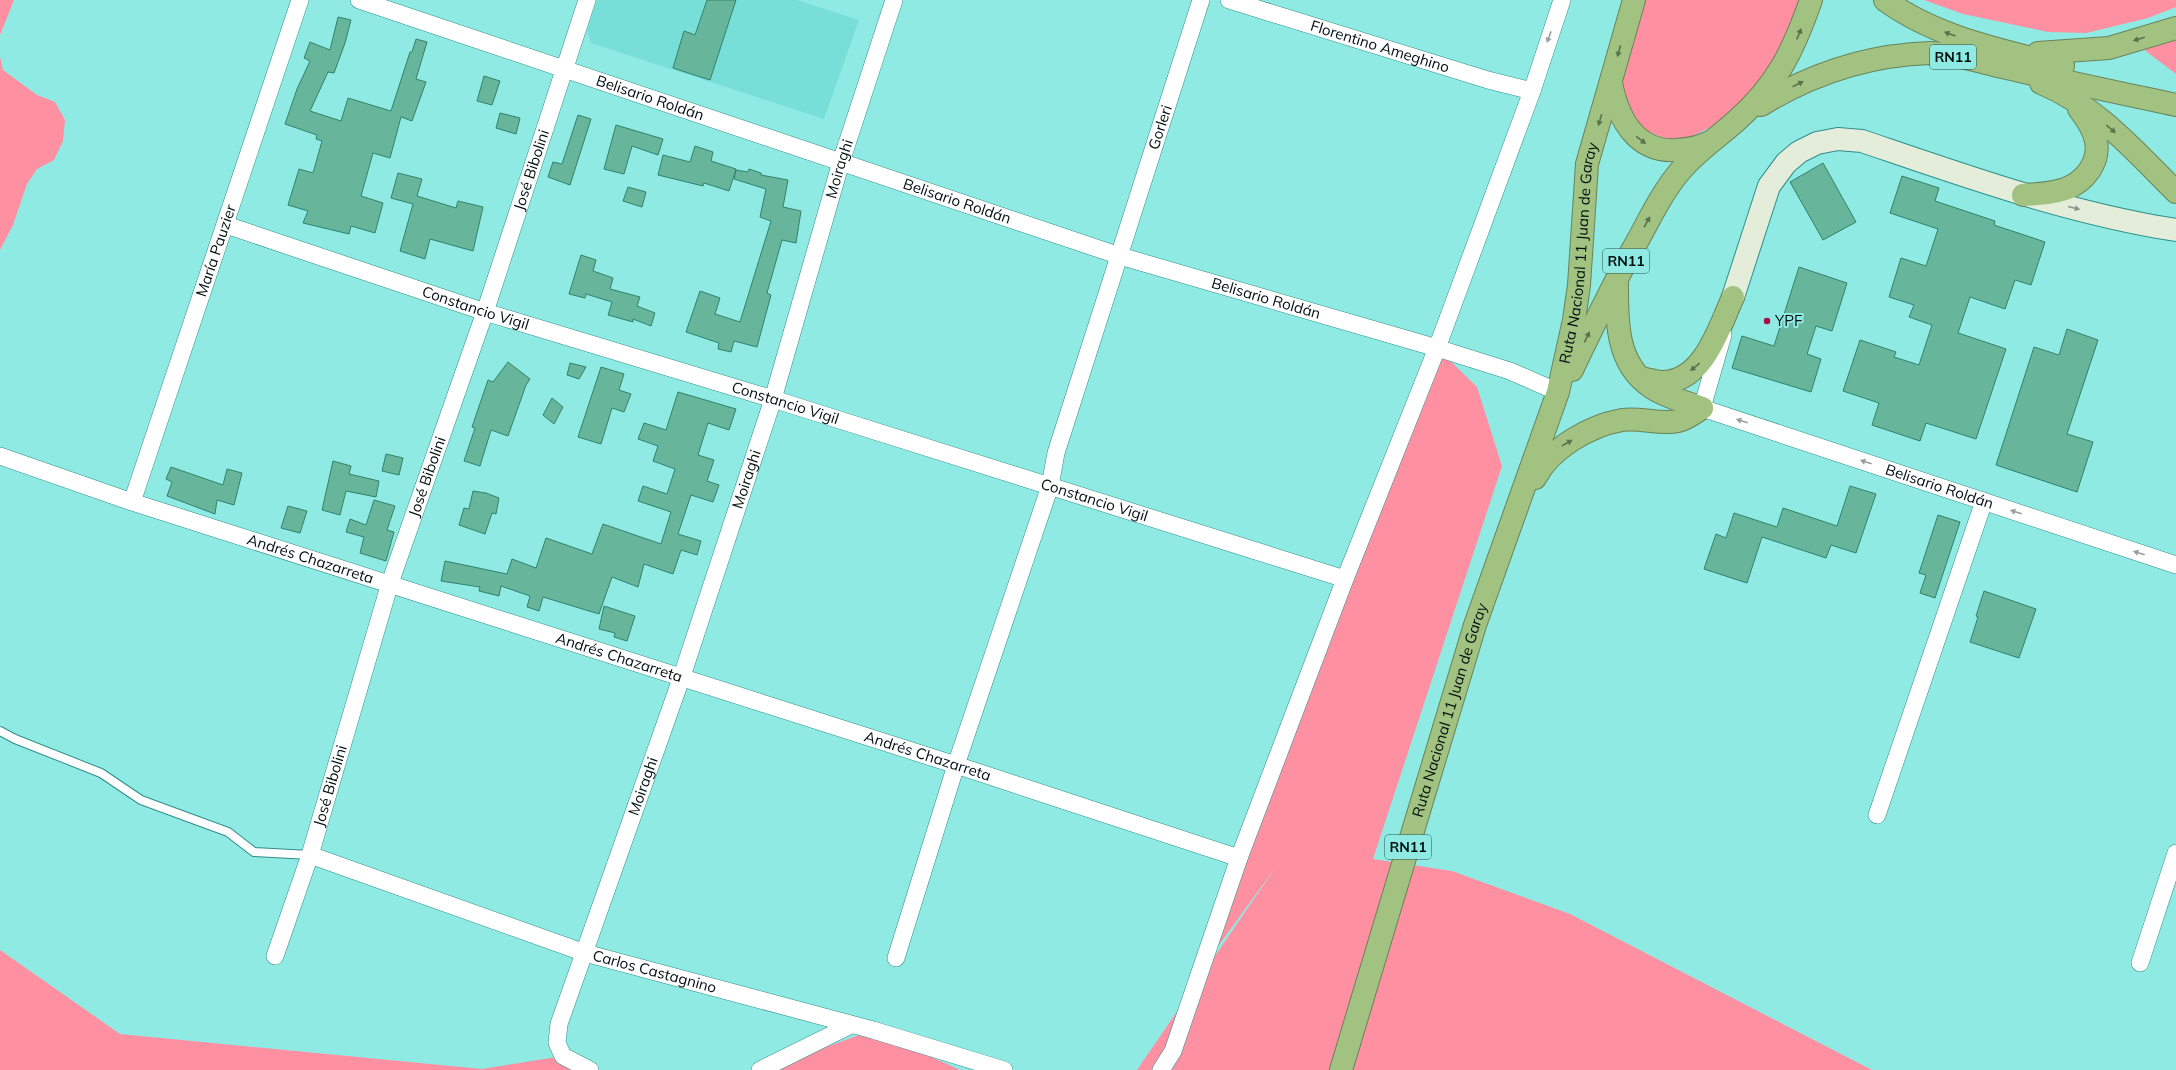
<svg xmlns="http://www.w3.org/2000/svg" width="2176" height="1070" font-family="Mulish,sans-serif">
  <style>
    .built { fill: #78ded8 }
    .green { fill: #fe90a2 }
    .building { fill: #67b69c; stroke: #31826a }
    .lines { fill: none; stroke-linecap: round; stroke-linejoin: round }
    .lane-casing { stroke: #2e8e8a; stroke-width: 10 }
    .street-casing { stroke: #2e8e8a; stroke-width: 18 }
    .secondary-casing { stroke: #2e8e8a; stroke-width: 24 }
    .highway-casing { stroke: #698359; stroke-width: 24 }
    .lane { stroke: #fff; stroke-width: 8 }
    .street { stroke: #fff; stroke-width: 17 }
    .secondary { stroke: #e3edd9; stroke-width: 22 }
    .highway { stroke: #a1c281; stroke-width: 22 }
    .oneway { fill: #59714d }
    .oneway2 { fill: #999f9f }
    .oneway3 { fill: #889488 }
    .poi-dot { fill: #a60f43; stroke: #8feae4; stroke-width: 1.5 }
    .labels { text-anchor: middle; stroke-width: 4; stroke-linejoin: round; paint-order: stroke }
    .shield { fill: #8feae4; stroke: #2b514e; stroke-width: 1 }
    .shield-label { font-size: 14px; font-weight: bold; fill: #000f0e }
    .street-label { font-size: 15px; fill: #000f0e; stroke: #8feae4 }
    .poi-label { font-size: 15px; fill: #000f0e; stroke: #8feae4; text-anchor: start }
  </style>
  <rect width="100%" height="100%" fill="#8feae4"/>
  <path class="built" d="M597 0H797L859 20 824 119 591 43 587 31Z"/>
  <path class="green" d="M0 0H14L0 35Z
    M1644 0H1800L1782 49 1754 90 1719 123 1686 139H1666L1642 129 1631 109 1622 84Z
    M1924 0H2176V7L2148 18 2086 33 2048 32 1963 14Z
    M2176 36V74L2143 49Z
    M0 57 3 70 37 95 55 102 65 120 63 141 54 160 37 169 27 184 13 225 0 250Z
    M1437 348 1477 387 1502 466 1373 859 1452 871 1570 914 1872 1070H1137L1275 868 1200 971Z
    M0 950 120 1034 482 1069 563 1056 593 1070H0Z
    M873 1030 960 1070H763Z"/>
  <path class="building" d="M707 0H736L710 80 673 68 684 31 695 35Z
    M338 17 351 20 345 43 334 73 328 72 310 111 341 121 348 98 391 111 410 52H412L416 39 427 42 416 79 426 82 412 121 401 117 390 158 373 153 361 196 383 203 375 233 351 226 349 234 303 223 308 211 288 205 299 169 313 173 322 141 316 139 317 135 285 124 297 89 310 61 304 58 310 42 330 50Z
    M484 76 500 81 492 105 477 101Z
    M500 113 520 118 516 134 496 128Z
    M578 115 591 119 570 185 548 177 553 162 562 164Z
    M616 125 663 139 658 155 632 146 624 174 604 169Z
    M695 146 713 152 711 161 736 169 729 191 704 183 703 186 658 175 663 155 690 162Z
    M1823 163 1856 222 1823 240 1790 182Z
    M749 169 761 173V175L788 180 783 207 801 211 796 243 782 240 767 293 771 295 757 347 734 341 731 352 718 349 719 343 686 332 700 291 720 298 715 314 740 322 771 221 760 217 766 189 734 179 736 170 748 172Z
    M398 173 422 179 417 196 456 208 458 201 483 207 473 251 430 239 425 259 400 251 413 204 391 198Z
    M1902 176 1939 188 1935 201 1995 221 1994 225 2045 242 2031 285 2015 280 2005 309 1970 297 1958 333 2006 349 1976 439 1926 423 1920 441 1872 425 1879 403 1843 391 1860 340 1896 352 1894 357 1919 365 1932 325 1909 317 1914 305 1889 297 1901 258 1926 266 1938 229 1890 213Z
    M628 187 646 192 642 207 623 201Z
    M581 255 596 260 593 271 613 278 610 289 640 297 637 306 655 313 651 326 633 319V322L608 315 612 302 586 294 585 298 569 294Z
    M1799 267 1847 283 1832 331 1816 326 1807 354 1821 359 1811 392 1732 368 1742 336 1774 346Z
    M2067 329 2098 340 2067 434 2093 442 2077 492 1996 465 2034 347 2059 355Z
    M508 362 530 379 526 385 508 436 491 430 480 466 464 461 475 428 472 427 488 380 493 382Z
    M570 363 586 367 579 379 567 375Z
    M601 367 624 374 619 390 631 394 624 412 612 408 601 444 578 437Z
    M678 392 736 409 729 430 708 423 698 455 714 460 707 481 719 485 713 502 691 495 678 534 701 541 697 555 681 550 673 574 644 564 638 587 612 577 599 614 543 597 539 611 527 607 530 596 501 586 499 596 479 591 480 587 441 581 445 561 507 574 512 559 536 568 546 538 592 554 603 524 661 544 671 512 638 501 643 486 667 494 675 469 653 461 658 446 638 439 644 423 666 430Z
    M552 398 563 407 554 424 543 415Z
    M386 454 403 458 399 475 382 471Z
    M333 461 351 466 349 474 379 481 376 497 346 491 340 515 322 510Z
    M171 467 223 485 227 469 242 473 234 505 217 500 215 514 167 496 172 482 166 479Z
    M1850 486 1876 494 1856 553 1831 545 1826 558 1762 537 1747 583 1704 569 1716 534 1726 538 1734 513 1777 527 1783 508 1837 526Z
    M473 491 486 493 499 498 496 514 492 513 485 534 459 525 464 508 469 509Z
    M374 500 395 506 387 530 394 532 386 561 360 553 364 537 346 532 350 519 366 525Z
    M288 506 307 511 300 533 281 528Z
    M1938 515 1960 522 1935 598 1920 593 1926 575 1919 573Z
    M1984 591 2036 609 2019 658 1970 642 1978 617 1976 616Z
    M604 606 635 616 627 641 614 637 615 633 599 629Z"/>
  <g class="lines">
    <defs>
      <path id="lane" d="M0 731 15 739 101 773 141 800 228 832 254 852 310 855"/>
      <g id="street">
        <path id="s1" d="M359 0 1120 256 1437 348 1510 371 1558 392"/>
        <path id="s2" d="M1229 0 1488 80 1532 91"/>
        <path id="s3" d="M226 225 485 312 773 399 1345 579"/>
        <path id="s4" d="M1723 335 1702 408 2176 565"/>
        <path id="s5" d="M0 456 132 502 956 765 1239 858"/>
        <path id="s6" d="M132 502 300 0"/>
        <path d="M1877 815 1984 501"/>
        <path id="s7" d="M310 855 585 953 873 1030 1004 1070"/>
        <path id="s8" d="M275 956 310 855 390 583 485 312 587 0"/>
        <path id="s9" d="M896 958 956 765 1050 486 1056 453 1201 0"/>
        <path d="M2140 963 2176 853"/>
        <path id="s10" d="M590 1070 563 1056 557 1043 559 1024 681 679 773 399 841 162 894 0"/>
        <path d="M760 1070 851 1025"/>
        <path d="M1161 1070 1173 1051 1239 858 1345 579 1437 348 1532 91 1562 0"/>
      </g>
      <path id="secondary" d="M1733 297 1769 186 1786 163 1799 152 1817 143 1838 139 1862 141C1965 176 2068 213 2176 230"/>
      <g id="highway">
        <path d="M1885 0C1937 38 2002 50 2063 66"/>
        <path d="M2038 53 2109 48 2176 28"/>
        <path d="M1611 83C1618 118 1636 153 1677 150 1688 149 1698 148 1707 143"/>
        <path d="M2041 83C2095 105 2136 152 2176 192"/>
        <path d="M1761 105C1813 73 1869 55 1930 53 1956 53 1982 63 2007 68 2063 81 2120 93 2176 105"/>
        <path d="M2023 195C2037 194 2052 194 2065 189 2085 182 2100 162 2096 141 2094 130 2086 118 2079 109"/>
        <path d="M1617 281C1617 319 1615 363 1651 387 1665 397 1686 402 1702 408"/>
        <path d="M1572 370C1593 326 1614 282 1638 240 1651 216 1663 191 1681 170 1697 151 1717 138 1735 122 1777 85 1793 51 1811 0"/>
        <path d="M1641 378C1647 379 1654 381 1660 382 1703 384 1719 328 1733 297"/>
        <path d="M1535 478C1551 448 1589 426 1622 420 1640 417 1660 425 1678 421 1687 419 1694 413 1702 408"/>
        <path id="s11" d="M1341 1070 1475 625 1558 392 1574 320 1579 285 1587 164 1634 0"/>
      </g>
    </defs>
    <use href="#lane" class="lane-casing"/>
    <use href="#street" class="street-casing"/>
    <use href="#secondary" class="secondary-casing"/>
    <use href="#highway" class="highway-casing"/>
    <use href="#lane" class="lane"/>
    <use href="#street" class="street"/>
    <use href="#secondary" class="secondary"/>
    <use href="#highway" class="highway"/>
  </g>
  <defs><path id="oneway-solid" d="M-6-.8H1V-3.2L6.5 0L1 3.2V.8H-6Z"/></defs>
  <g class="oneway">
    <use href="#oneway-solid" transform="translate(1799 34) rotate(-67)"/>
    <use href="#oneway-solid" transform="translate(1950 34) rotate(-160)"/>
    <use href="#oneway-solid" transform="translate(2139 39) rotate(164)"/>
    <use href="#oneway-solid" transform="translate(1619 51) rotate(105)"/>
    <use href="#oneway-solid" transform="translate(1798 84) rotate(-27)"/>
    <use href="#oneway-solid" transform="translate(1600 120) rotate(106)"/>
    <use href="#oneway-solid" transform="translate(2111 129) rotate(40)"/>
    <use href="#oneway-solid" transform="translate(1641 140) rotate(38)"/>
    <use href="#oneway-solid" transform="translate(1647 222) rotate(-61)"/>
    <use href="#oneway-solid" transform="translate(1587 337) rotate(-64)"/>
    <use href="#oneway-solid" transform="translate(1695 367) rotate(141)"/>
    <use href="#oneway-solid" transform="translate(1567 443) rotate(-29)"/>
  </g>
  <g class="oneway2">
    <use href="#oneway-solid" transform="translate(1549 37) rotate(110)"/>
    <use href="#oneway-solid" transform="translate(1742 421) rotate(-162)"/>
    <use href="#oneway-solid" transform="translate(1866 462) rotate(-162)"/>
    <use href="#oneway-solid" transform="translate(2016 512) rotate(-162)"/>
    <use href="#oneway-solid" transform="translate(2139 553) rotate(-162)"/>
  </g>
  <use class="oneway3" href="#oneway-solid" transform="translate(2074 208) rotate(14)"/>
  <circle class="poi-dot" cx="1767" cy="321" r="4"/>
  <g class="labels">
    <g class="shield">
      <rect x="1930" y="45" width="46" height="24" rx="3"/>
      <rect x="1603" y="249" width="46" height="24" rx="3"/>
      <rect x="1385" y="835" width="46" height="24" rx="3"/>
    </g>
    <g class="shield-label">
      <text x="1953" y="62">RN11</text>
      <text x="1626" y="266">RN11</text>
      <text x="1408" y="852">RN11</text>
    </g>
    <g class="street-label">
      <text dy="5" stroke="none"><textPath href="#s2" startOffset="158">Florentino Ameghino</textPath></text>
      <text dy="5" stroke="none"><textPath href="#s1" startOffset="307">Belisario Roldán</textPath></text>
      <text dy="5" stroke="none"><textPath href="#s9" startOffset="872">Gorleri</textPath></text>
      <text dy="5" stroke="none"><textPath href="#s10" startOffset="964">Moiraghi</textPath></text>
      <text dy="5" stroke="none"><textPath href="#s8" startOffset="827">José Bibolini</textPath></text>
      <text dy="5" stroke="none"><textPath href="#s1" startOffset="631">Belisario Roldán</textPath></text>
      <text dy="5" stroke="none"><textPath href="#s6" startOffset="265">María Pauzier</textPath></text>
      <text dy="5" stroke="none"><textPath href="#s11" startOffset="853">Ruta Nacional 11 Juan de Garay</textPath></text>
      <text dy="5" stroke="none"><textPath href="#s1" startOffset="955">Belisario Roldán</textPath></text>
      <text dy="5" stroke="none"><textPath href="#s3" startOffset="263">Constancio Vigil</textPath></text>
      <text dy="5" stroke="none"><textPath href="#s3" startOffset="587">Constancio Vigil</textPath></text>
      <text dy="5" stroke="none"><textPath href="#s8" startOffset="503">José Bibolini</textPath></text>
      <text dy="5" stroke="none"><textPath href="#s10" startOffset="640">Moiraghi</textPath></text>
      <text dy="5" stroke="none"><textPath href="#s4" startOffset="326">Belisario Roldán</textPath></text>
      <text dy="5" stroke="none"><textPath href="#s3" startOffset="911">Constancio Vigil</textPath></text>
      <text dy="5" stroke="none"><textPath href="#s5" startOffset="327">Andrés Chazarreta</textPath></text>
      <text dy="5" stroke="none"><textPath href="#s5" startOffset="651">Andrés Chazarreta</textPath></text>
      <text dy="5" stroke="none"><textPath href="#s11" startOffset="376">Ruta Nacional 11 Juan de Garay</textPath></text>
      <text dy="5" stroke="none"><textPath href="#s5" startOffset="975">Andrés Chazarreta</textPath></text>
      <text dy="5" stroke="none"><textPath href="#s8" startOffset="179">José Bibolini</textPath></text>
      <text dy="5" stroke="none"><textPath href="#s10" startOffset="316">Moiraghi</textPath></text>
      <text dy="5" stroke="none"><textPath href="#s7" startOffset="364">Carlos Castagnino</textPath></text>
    </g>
    <g class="poi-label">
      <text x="1775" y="326">YPF</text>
    </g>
  </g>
</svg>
